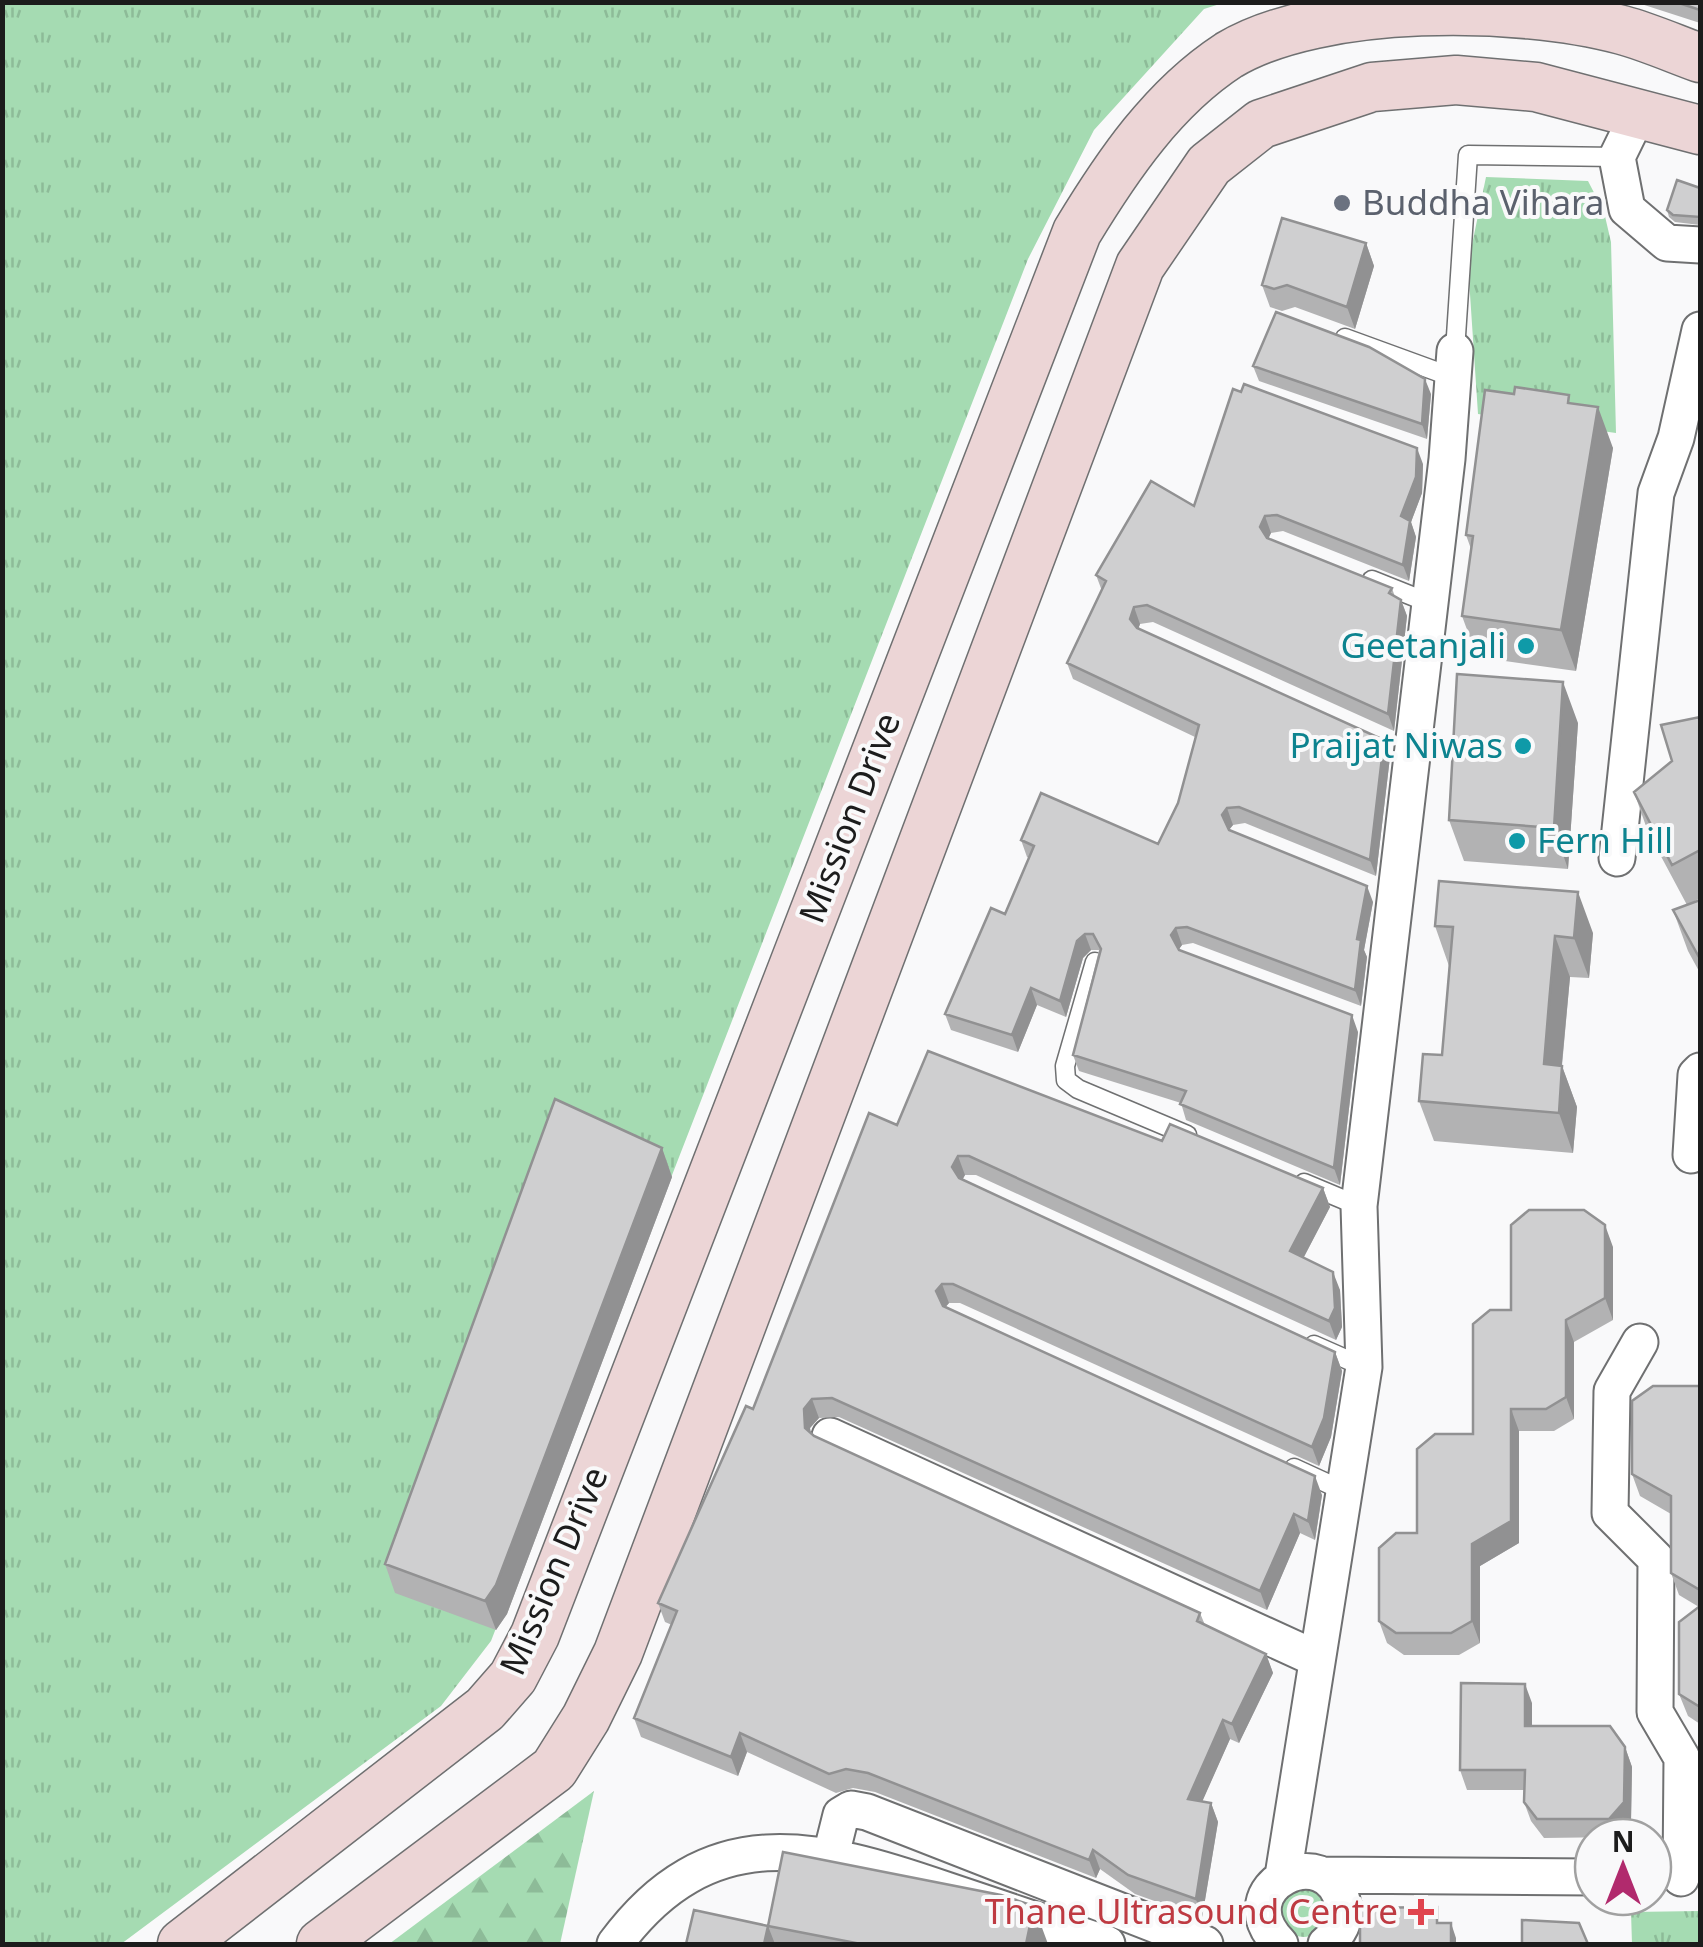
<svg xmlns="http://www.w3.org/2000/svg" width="1703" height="1947" font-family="'Noto Sans',sans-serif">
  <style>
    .grass { fill: url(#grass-tufts) }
    .forest { fill: url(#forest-firs) }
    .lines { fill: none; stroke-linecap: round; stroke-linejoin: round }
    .lane-casing { stroke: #6f7071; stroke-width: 21 }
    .street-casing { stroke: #6f7071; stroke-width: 39 }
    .secondary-casing { stroke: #6f7071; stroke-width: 51 }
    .lane { stroke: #fff; stroke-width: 18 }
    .street { stroke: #fff; stroke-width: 35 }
    .secondary { stroke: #ecd5d6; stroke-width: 48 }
    .wall { fill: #b2b2b3 }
    .shaded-wall { fill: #919192 }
    .building { fill: #cfcfd0; stroke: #919192; stroke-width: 2.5 }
    .worship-dot { fill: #6b7280; stroke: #f9f9fa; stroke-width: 4 }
    .culture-dot { fill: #0f9aa8; stroke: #f9f9fa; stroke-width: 4 }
    .health-dot { fill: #e0444e; stroke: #f9f9fa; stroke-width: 4 }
    .labels { text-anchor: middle; stroke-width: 8; stroke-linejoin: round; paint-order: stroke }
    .worship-label { font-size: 35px; fill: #5b616d; stroke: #f9f9fa; text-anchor: start }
    .culture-label { font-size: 35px; fill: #0d838f; stroke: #f9f9fa; text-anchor: end }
    .street-label { font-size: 35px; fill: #1c1c1c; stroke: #f9f9fa }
    .health-label { font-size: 35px; fill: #be3a42; stroke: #f9f9fa; text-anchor: end }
  </style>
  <defs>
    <pattern id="grass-tufts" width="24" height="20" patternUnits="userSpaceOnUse" patternTransform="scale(2.5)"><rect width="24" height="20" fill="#a5dbb2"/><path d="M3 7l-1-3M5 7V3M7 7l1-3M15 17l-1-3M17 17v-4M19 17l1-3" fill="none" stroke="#8dbb98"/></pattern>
    <pattern id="forest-firs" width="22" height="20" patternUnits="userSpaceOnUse" patternTransform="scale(2.5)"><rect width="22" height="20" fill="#a5dbb2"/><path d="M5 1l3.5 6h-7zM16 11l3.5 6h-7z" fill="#8dbb98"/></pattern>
  </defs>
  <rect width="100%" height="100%" fill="#f9f9fa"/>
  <path class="grass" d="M3 3H1223L1204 9 1094 130 1028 259 491 1641 441 1706 121 1944H3Z
    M1486 177 1588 181 1604 212 1611 242 1616 433 1478 414 1468 264Z
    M1279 1912a25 25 0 1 1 50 0a25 25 0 1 1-50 0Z
    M1700 1911V1944H1632L1631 1912Z"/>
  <path class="forest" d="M594 1791 560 1944H389Z"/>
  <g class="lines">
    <defs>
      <path id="lane" d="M1345 338 1452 377
        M1455 351 1468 155 1617 157
        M1372 580 1427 602
        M1095 962 1065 1066 1066 1080 1078 1089 1187 1135
        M1304 1183 1359 1206
        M1314 1345 1364 1367
        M1294 1468 1344 1491"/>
      <path id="street" d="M1639 112 1617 157 1627 209 1667 243 1700 245
        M1617 858 1656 493 1676 438 1700 330
        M1691 1155 1696 1075 1700 1071
        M1640 1342 1612 1391 1610 1513 1656 1559 1655 1712 1682 1758 1681 1878
        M830 1436 1317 1659
        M831 1855 841 1815 851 1809 867 1812 1205 1944
        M1322 1875 1593 1877
        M1283 1876 1364 1367 1359 1206 1447 459 1455 351
        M615 1944C708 1818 816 1845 946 1890 1000 1908 1053 1926 1107 1944
        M1280 1944C1223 1887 1328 1836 1343 1904 1347 1920 1339 1934 1326 1944"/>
      <path id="secondary" d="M182 1944 485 1709 513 1677 535 1635 1077 232C1117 166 1163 98 1229 55 1321 0 1518 2 1622 30 1648 37 1675 49 1700 58
        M321 1944 554 1769 586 1718 618 1653 1140 266 1209 165 1261 124 1372 87 1456 80 1536 87 1700 130"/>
    </defs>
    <use href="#lane" class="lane-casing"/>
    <use href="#street" class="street-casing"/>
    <use href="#secondary" class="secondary-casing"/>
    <use href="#lane" class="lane"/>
    <use href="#street" class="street"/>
    <use href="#secondary" class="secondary"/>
  </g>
  <path class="wall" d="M1635 2H1700V23Z
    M1700 188V225L1675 222 1669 217 1667 210Z
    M1366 243 1374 266 1355 329 1295 307 1282 311 1270 307 1262 285Z
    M1253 366 1431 394 1427 439 1259 381Z
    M1572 403 1613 448 1576 671 1477 657 1462 616 1471 549 1466 535Z
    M1423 464 1422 493 1411 522 1416 537 1409 581 1283 531 1271 533 1268 538 1392 588 1395 597 1401 600 1407 616 1394 731 1153 622 1140 624 1138 629 1390 757 1376 876 1245 823 1233 825 1229 830 1373 902 1364 950 1367 957 1361 1006 1193 943 1182 945 1178 950 1358 1032 1340 1185 1186 1120 1181 1103 1079 1071 1073 1055 1099 950H1091L1083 958 1066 1017 1037 1005 1018 1052 951 1030 945 1014 1005 914 1029 858 1027 857 1021 840 1158 844 1178 803 1195 737 1073 679 1067 663 1102 591 1096 575 1194 506Z
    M1700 717V898L1688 905 1700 900V973L1688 951 1673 910 1687 905 1648 832 1634 792 1672 761Z
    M1578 723 1568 869 1464 861 1449 820Z
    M1435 926 1593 933 1589 978 1570 977 1562 1066 1577 1107 1573 1153 1434 1141 1419 1101 1442 1055 1449 966Z
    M897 1125 1162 1141 1323 1188 1330 1207 1304 1257 1340 1290 1342 1327 1336 1340 976 1175H965L962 1180 1335 1352 1342 1371 1331 1437 1319 1466 960 1303H949L945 1307 1322 1495 1315 1540 1300 1533 1267 1610 839 1417 819 1418 810 1428 811 1433 814 1436 1200 1613 1205 1625 1266 1654 1273 1673 1239 1743 1230 1739 1202 1801 1211 1803 1218 1822 1202 1918 1135 1894 1100 1869 1096 1878 875 1792 853 1788 836 1793 747 1752 738 1776 641 1737 634 1718 672 1625 665 1622 658 1603 753 1409Z
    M662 1148 672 1177 507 1614 496 1630 395 1593 385 1564Z
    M1613 1247V1320L1574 1342V1419L1554 1431H1519V1543L1480 1566V1643L1459 1655H1404L1387 1643 1379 1621 1417 1533 1473 1434Z
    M1700 1386V1724L1688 1716 1679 1694 1699 1607 1679 1595 1671 1573V1514L1640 1496 1632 1474Z
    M1532 1703V1726L1625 1747 1632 1767 1631 1821 1618 1837 1544 1838 1531 1821 1524 1802V1790H1467L1460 1770Z
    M768 1926 1048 1944H686Z"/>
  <path class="shaded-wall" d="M1366 243 1374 266 1355 329 1347 307Z
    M1425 379 1431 394 1427 439 1422 424Z
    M1598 407 1613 448 1576 671 1561 630Z
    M1417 448 1423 464 1422 493 1411 522 1416 537 1409 581 1403 565 1401 516Z
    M1265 516 1271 533 1266 544 1260 527Z
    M1401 600 1407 616 1394 731 1388 714Z
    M1134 607 1140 624 1136 635 1130 619Z
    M1563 682 1578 723 1568 869 1554 828Z
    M1384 740 1390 757 1376 876 1370 860Z
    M1227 808 1233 825 1228 831 1222 815Z
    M1367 886 1373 902 1364 950 1367 957 1361 1006 1355 990 1357 939Z
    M1578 892 1593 933 1589 978 1574 938Z
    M1176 928 1182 945 1177 952 1171 935Z
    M1085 934 1091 950 1083 958 1066 1017 1060 1001 1077 941Z
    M1555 936 1570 977 1558 1105 1544 1064Z
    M1031 988 1037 1005 1018 1052 1012 1035Z
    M1352 1015 1358 1032 1340 1185 1334 1168Z
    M1562 1066 1577 1107 1573 1153 1559 1113Z
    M662 1148 672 1177 507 1614 496 1630 485 1601Z
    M958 1156 965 1175 959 1186 952 1167Z
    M1323 1188 1330 1207 1297 1270 1290 1251Z
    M1605 1225 1613 1247V1320L1605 1298Z
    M1333 1272 1340 1290 1342 1327 1336 1340 1329 1321Z
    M942 1284 949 1303 943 1310 936 1291Z
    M1566 1320 1574 1342V1419L1566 1397Z
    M1335 1352 1342 1371 1331 1437 1319 1466 1312 1447Z
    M812 1399 819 1418 810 1428 812 1447 805 1428 804 1409Z
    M1511 1409 1519 1431V1543L1480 1566V1643L1472 1621V1544Z
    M1315 1476 1322 1495 1315 1540 1308 1521Z
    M1294 1514 1300 1533 1267 1610 1260 1591Z
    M1266 1654 1273 1673 1239 1743 1232 1724Z
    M1525 1684 1532 1703V1745L1525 1726Z
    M1223 1720 1230 1739 1195 1818 1188 1799Z
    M740 1733 747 1752 738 1776 731 1757Z
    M1625 1747 1632 1767 1631 1821 1618 1837H1615L1609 1819Z
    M1211 1803 1218 1822 1202 1918 1196 1899Z
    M1093 1850 1100 1869 1096 1878 1089 1860Z
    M1034 1906 1048 1944H1026Z
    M1451 1923 1456 1938V1944H1451Z
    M768 1926 775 1944H764Z"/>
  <path class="building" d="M1676 2H1700V10Z
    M1677 180 1700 188V217L1673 215 1667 210Z
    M1282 218 1366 243 1347 307 1287 285 1274 289 1262 285Z
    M1276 312 1369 347 1425 379 1422 424 1253 366Z
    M1244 384 1417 448 1416 477 1401 516 1410 521 1403 565 1277 515 1265 516 1260 527 1267 538 1392 588 1389 593 1401 600 1388 714 1147 605 1134 607 1130 619 1137 628 1384 740 1370 860 1239 807 1227 808 1222 815 1229 830 1367 886 1357 939 1361 940 1355 990 1187 927 1176 928 1171 935 1179 950 1352 1015 1334 1168 1180 1104 1186 1091 1073 1055 1101 949 1093 934H1085L1077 941 1060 1001 1031 988 1012 1035 945 1014 991 908 1005 914 1034 846 1021 840 1041 793 1158 844 1178 803 1199 725 1067 663 1106 581 1096 575 1151 481 1194 506 1233 389 1241 392Z
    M1515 387 1569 395 1568 403 1598 407 1561 630 1462 616 1473 536 1466 535 1485 390 1514 394Z
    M1457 674 1563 682 1554 828 1449 820Z
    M1700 717V850L1672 865 1634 792 1672 761 1661 725Z
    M1439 881 1578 892 1574 938 1555 936 1549 1003 1544 1064 1562 1066 1559 1113 1419 1101 1423 1054 1442 1055 1453 927 1435 926Z
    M1700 900V959L1673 910Z
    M928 1051 1162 1141 1170 1124 1323 1188 1290 1251 1333 1272 1335 1308 1329 1321 969 1156H958L952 1167 959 1178 1335 1352 1324 1418 1312 1447 953 1284H942L936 1291 943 1306 1315 1476 1308 1521 1294 1514 1260 1591 832 1398 812 1399 804 1409 805 1428 814 1436 1200 1613 1197 1621 1266 1654 1232 1724 1223 1720 1188 1799 1211 1803 1196 1899 1128 1875 1093 1850 1089 1860 868 1773 846 1769 829 1774 740 1733 731 1757 634 1718 677 1611 658 1603 746 1406 753 1409 869 1113 897 1125Z
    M555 1099 662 1148 496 1585 485 1601 385 1564Z
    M1529 1210H1584L1605 1225V1298L1566 1320V1397L1546 1409H1511V1521L1472 1544V1621L1451 1633H1396L1379 1621V1548L1396 1533H1417V1449L1435 1434H1473V1324L1490 1310H1511V1225Z
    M1653 1386H1700V1590L1671 1573V1496L1632 1474V1401Z
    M1700 1606V1707L1679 1694V1622Z
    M1461 1683 1525 1684V1726H1610L1625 1747 1624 1802 1609 1819H1537L1524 1802 1525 1770H1460Z
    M783 1852 1001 1895 1034 1906 1026 1944H861L768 1926Z
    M1437 1907V1923H1451V1944H1360V1908Z
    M694 1910 768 1926 764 1944H686Z
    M1522 1920 1579 1923 1588 1944H1522Z"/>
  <circle class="worship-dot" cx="1342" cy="203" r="10"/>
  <g class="culture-dot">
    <circle cx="1526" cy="646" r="10"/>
    <circle cx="1523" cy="746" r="10"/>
    <circle cx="1517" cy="841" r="10"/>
  </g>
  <path class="health-dot" d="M1416 1897h10v10h10v10h-10v10h-10v-10h-10v-10h10z"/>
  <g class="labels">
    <g class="worship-label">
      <text x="1362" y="215">Buddha Vihara</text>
    </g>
    <g class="culture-label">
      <text x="1506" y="658">Geetanjali</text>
      <text x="1503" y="758">Praijat Niwas</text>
      <text x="1537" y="853" text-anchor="start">Fern Hill</text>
    </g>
    <g class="street-label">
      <text transform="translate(850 818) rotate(-69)" y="12">Mission Drive</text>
      <text transform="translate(554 1571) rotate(-67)" y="12">Mission Drive</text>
    </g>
    <g class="health-label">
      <text x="1398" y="1924">Thane Ultrasound Centre</text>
    </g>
  </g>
  <rect width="1703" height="1947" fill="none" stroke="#1c1c1c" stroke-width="10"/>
  <g transform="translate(1623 1867)"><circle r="48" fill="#f9f9fa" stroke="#a1a1a1" stroke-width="2.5"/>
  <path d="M0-8L18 38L0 25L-18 38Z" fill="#b12a6d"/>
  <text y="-15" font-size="28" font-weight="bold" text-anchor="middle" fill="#1c1c1c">N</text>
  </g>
</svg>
